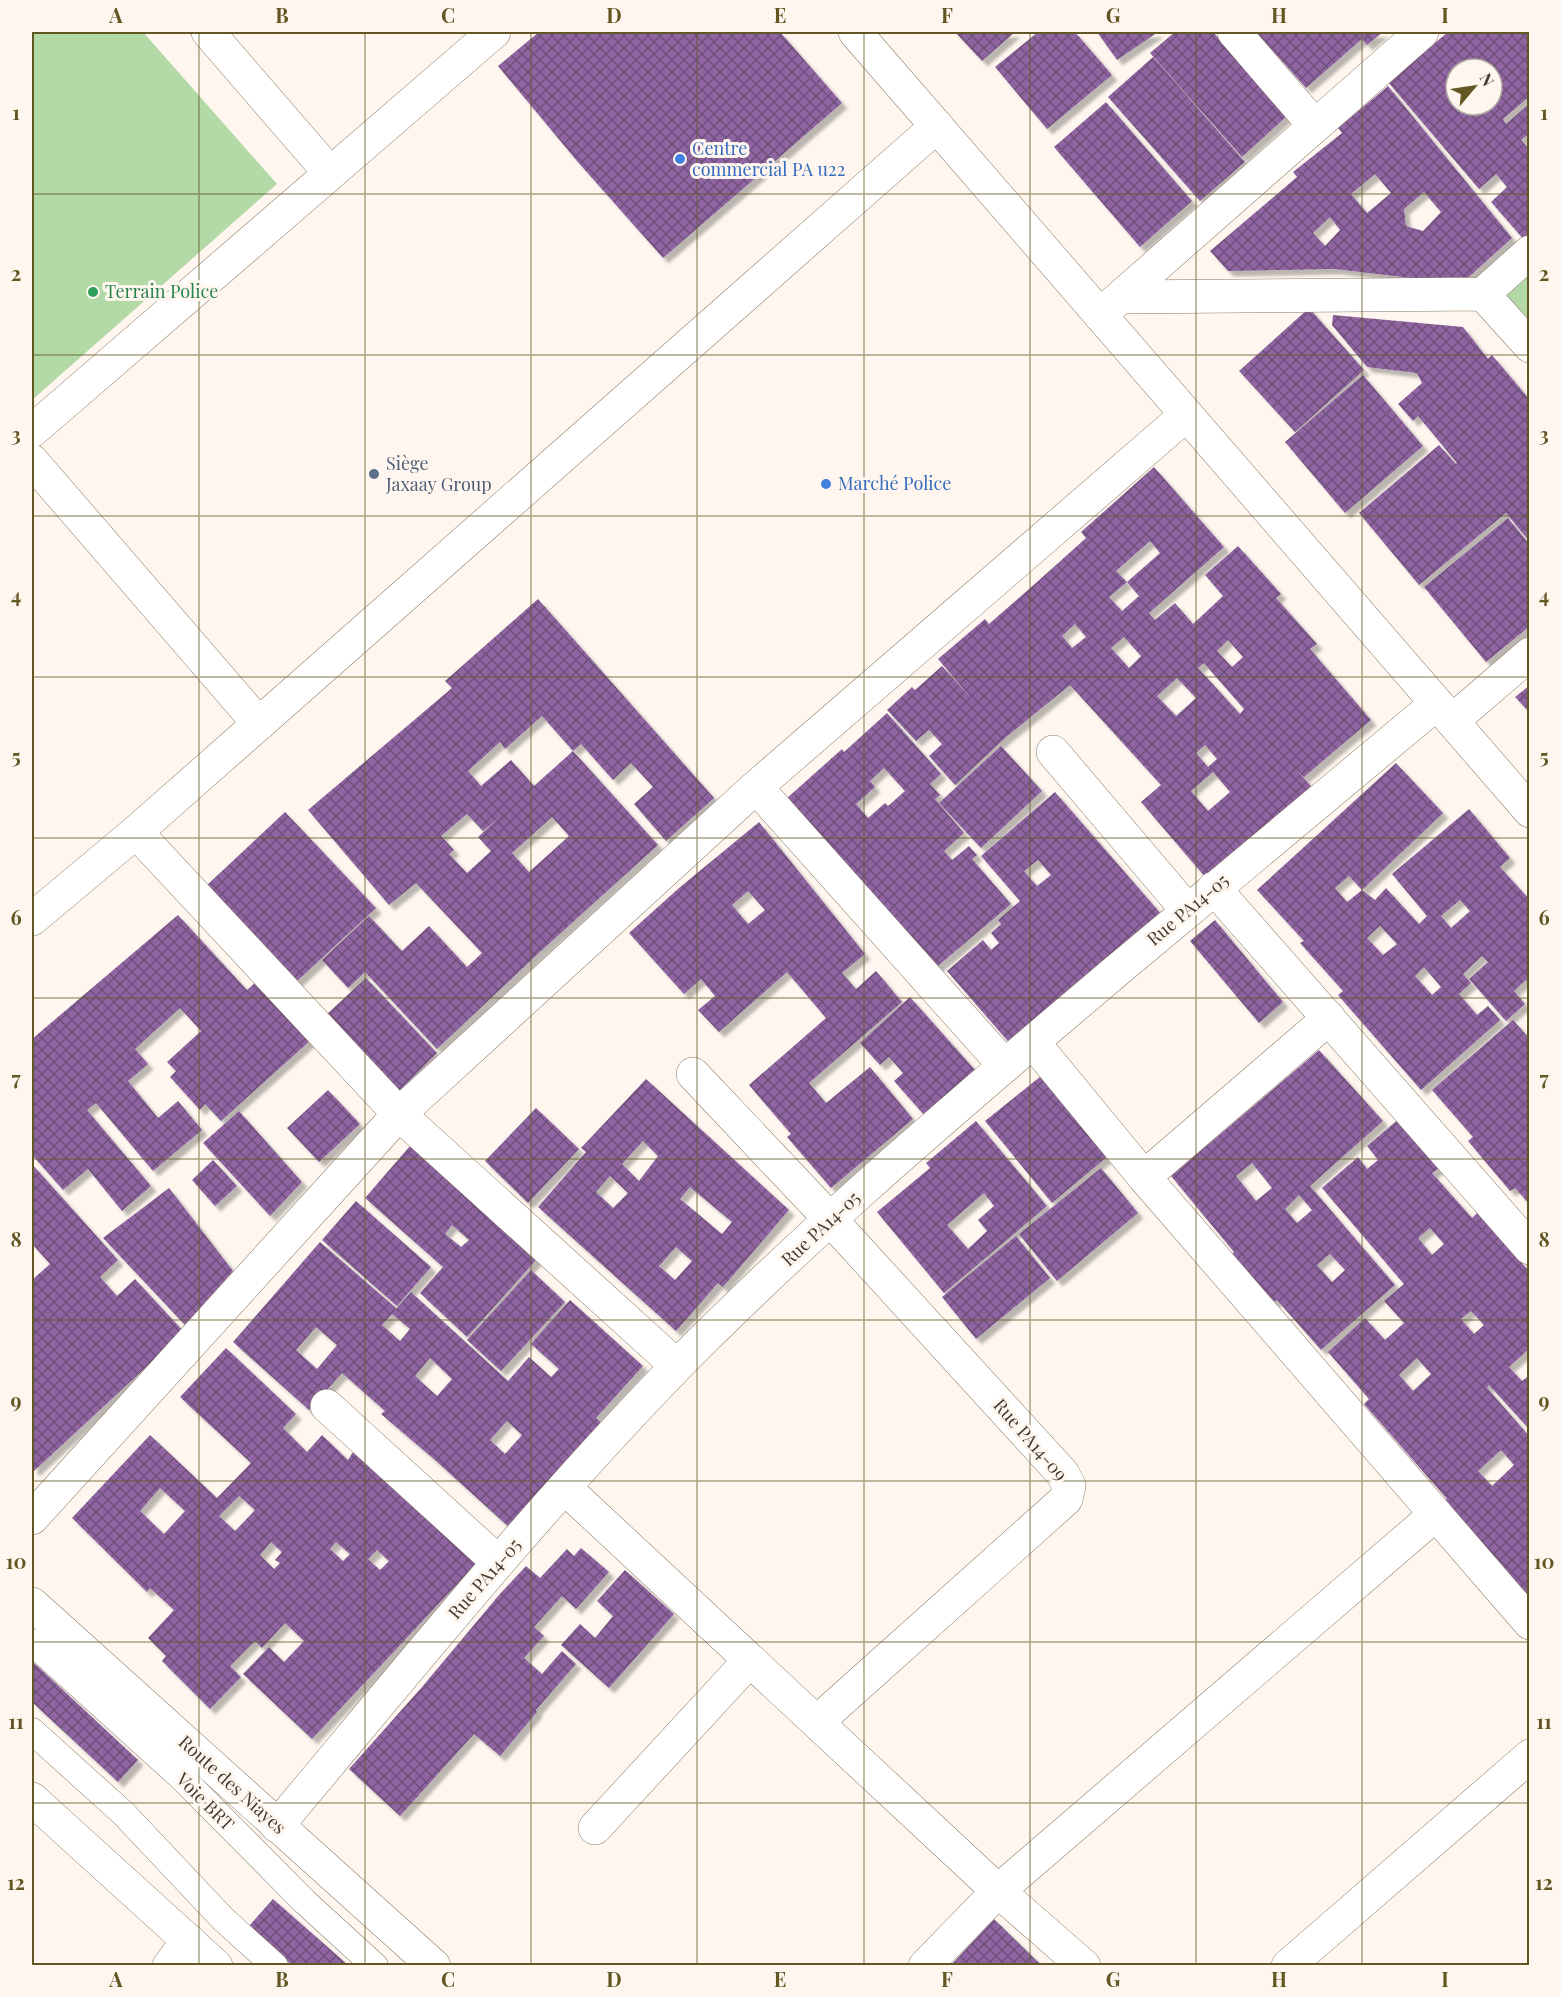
<svg xmlns="http://www.w3.org/2000/svg" width="1561" height="1997" font-family="'Playfair Display',serif">
  <style>
    .pitch { fill: #b2d9a6 }
    .building { fill: url(#building-cross-hatch); fill-rule: evenodd; filter: url(#shadow) }
    .lines { fill: none; stroke-linecap: round; stroke-linejoin: round }
    .lane-casing { stroke: #8a7a67; stroke-width: 27 }
    .street-casing { stroke: #8a7a67; stroke-width: 34 }
    .secondary-casing { stroke: #8a7a67; stroke-width: 34 }
    .primary-casing { stroke: #8a7a67; stroke-width: 34 }
    .lane { stroke: #fff; stroke-width: 26 }
    .street { stroke: #fff; stroke-width: 33 }
    .secondary { stroke: #fff; stroke-width: 33 }
    .primary { stroke: #fff; stroke-width: 33 }
    .grid { fill: none; stroke: #625723; stroke-width: 1.5; stroke-opacity: 0.55 }
    .shop-dot { fill: #3f7fe0; stroke: #fff7ef; stroke-width: 2 }
    .leisure-dot { fill: #2e9e5b; stroke: #fff7ef; stroke-width: 2 }
    .service-dot { fill: #5c6f8a; stroke: #fff7ef; stroke-width: 2 }
    .labels { text-anchor: middle; stroke-width: 6; stroke-linejoin: round; paint-order: stroke }
    .shop-label { font-size: 18px; fill: #366cbe; stroke: #fff7ef; text-anchor: start }
    .leisure-label { font-size: 18px; fill: #27864d; stroke: #fff7ef; text-anchor: start }
    .service-label { font-size: 18px; fill: #4e5e75; stroke: #fff7ef; text-anchor: start }
    .street-label { font-size: 18px; fill: #423b32; stroke: #fff7ef }
    .neatline { fill: none; stroke: #625723; stroke-width: 2 }
    .grid-label { font-size: 20px; text-anchor: middle; font-weight: bold; fill: #625723 }
  </style>
  <defs>
    <pattern id="building-cross-hatch" width="8" height="8" patternUnits="userSpaceOnUse" patternTransform="scale(1.5)"><rect width="8" height="8" fill="#8e65a1"/><path d="M0 0l8 8M0 8l8-8" fill="none" stroke="#70507c"/></pattern>
    <filter id="shadow"><feDropShadow dx="5.5" dy="5.5" stdDeviation="1.5" flood-color="#0004"/></filter>
  </defs>
  <rect width="100%" height="100%" fill="#fff7ef"/>
  <path class="pitch" d="M32 32H143L277 184 32 400Z
    M1529 268V332L1497 296Z"/>
  <path class="building" d="M539 32H780L842 103 663 258 577 161 498 66Z
    M955 32H1015L982 61Z
    M1038 32H1075L1112 75 1047 129 995 67Z
    M1097 32H1158L1117 60Z
    M1175 32H1213L1288 115 1242 157 1150 53Z
    M1256 32H1383L1367 45 1362 39 1306 88Z
    M1448 32H1530V96L1503 119 1506 124 1530 103V133L1521 140 1530 150V238L1526 242 1491 202 1507 187 1496 174 1479 189 1388 82ZM1456 69H1492V105H1456Z
    M1153 57 1245 162 1200 201 1108 97Z
    M1388 86 1512 238 1461 284 1335 269 1228 271 1210 251 1297 177 1293 172 1342 133 1338 128ZM1375 174 1391 193 1367 213 1351 194ZM1424 192 1441 212 1423 231 1406 226 1404 209ZM1330 217 1340 230 1325 246 1313 233Z
    M1106 102 1192 201 1140 247 1054 147Z
    M1309 308 1364 370 1295 432 1239 371Z
    M1333 315 1463 327 1488 359 1492 355 1530 400V542L1506 513 1419 585 1359 513 1439 445 1456 464 1457 463 1418 416 1413 421 1398 404 1422 383 1417 373 1367 367 1332 325Z
    M1363 375 1423 446 1345 513 1285 442Z
    M1154 467 1224 547 1149 613 1155 620 1175 603 1193 624 1223 596 1205 575 1238 546 1281 594 1276 598 1317 644 1310 649 1371 720 1304 777 1295 768 1311 786 1206 878 1141 802 1161 785 1070 685 1005 738 955 785 929 756 942 744 929 730 916 741 887 710 912 687 915 690 942 666 972 699 938 659 985 619 989 624 1037 582 1086 538 1081 532ZM1150 541 1160 553 1127 582 1116 571ZM1127 582 1139 596 1122 611 1109 597ZM1075 624 1086 637 1072 648 1062 636ZM1124 637 1141 656 1129 668 1111 648ZM1228 640 1243 657 1232 667 1217 651ZM1204 663 1244 709 1240 714 1198 668ZM1177 678 1196 698 1176 716 1157 696ZM1205 745 1217 759 1208 767 1196 753ZM1213 772 1230 792 1208 811 1191 791Z
    M1508 518 1530 545V626L1486 662 1424 587Z
    M538 599 714 798 666 841 634 804 653 787 631 763 613 780 581 744 573 751 542 716 505 749 500 742 468 771 481 786 511 760 534 786 573 751 658 845 541 951 437 1049 365 972 348 988 322 960 369 916 402 951 429 926 467 967 482 953 416 883 389 905 308 810 452 688 445 681ZM467 814 483 831 501 816 478 837 491 851 467 873 449 854 454 850 441 836ZM552 817 569 836 529 872 512 853Z
    M1530 685V713L1515 697Z
    M887 713 941 774 930 784 940 795 935 799 964 833 944 851 952 860 969 846 977 855 972 859 1011 904 932 971 786 799 842 749 844 752ZM884 768 905 791 888 806 885 803 868 818 856 804 875 787 870 781Z
    M1001 746 1042 791 981 848 939 803Z
    M1396 763 1443 813 1362 890 1375 900 1386 888 1419 924 1427 916 1392 874 1469 809 1510 858 1500 867 1530 900V984L1526 980 1514 991 1525 1004 1506 1021 1469 979 1488 962 1482 956 1463 974 1471 983 1459 994 1477 1015 1488 1006 1500 1020 1421 1090 1338 995 1343 991 1300 943 1304 941 1257 890ZM1349 876 1362 890 1347 902 1335 888ZM1460 900 1470 911 1451 928 1441 916ZM1380 926 1397 944 1383 955 1367 938ZM1424 967 1441 987 1432 995 1415 976Z
    M1055 792 1162 915 1013 1047 947 971 983 940 991 950 999 943 991 933 1001 924 998 920 1020 901 981 856ZM1038 860 1051 875 1037 886 1024 871Z
    M285 812 376 908 295 983 205 887Z
    M759 822 865 954 842 973 856 989 876 971 902 1002 809 1083 826 1103 870 1067 913 1119 831 1188 787 1137 791 1134 749 1085 826 1018 787 972 719 1032 698 1010 715 996 701 979 684 994 629 933 679 888ZM748 891 765 910 748 924 732 905Z
    M178 915 247 990 258 980 312 1039 221 1121 205 1104 200 1110 170 1077 176 1071 167 1062 201 1031 180 1008 135 1049 148 1064 128 1081 158 1118 178 1101 202 1130 153 1171 96 1103 87 1110 151 1186 122 1211 88 1169 63 1190 33 1156 32 1158V1039Z
    M1215 920 1283 1002 1259 1023 1190 941Z
    M366 978 437 1053 399 1091 326 1015Z
    M910 997 975 1070 925 1116 894 1081 903 1073 889 1057 880 1065 860 1043Z
    M1513 1020 1530 1039V1205L1515 1188 1510 1191 1468 1141 1473 1137 1432 1090Z
    M1319 1050 1383 1121 1310 1186 1395 1285 1321 1350 1277 1300 1273 1303 1231 1255 1234 1252 1171 1176ZM1252 1163 1272 1188 1256 1201 1236 1176ZM1299 1195 1312 1210 1297 1223 1285 1209ZM1330 1254 1345 1270 1332 1282 1317 1265Z
    M1041 1076 1107 1157 1052 1203 985 1121Z
    M646 1079 789 1210 723 1287 718 1283 676 1331 538 1207 586 1152 581 1148ZM643 1141 658 1156 639 1181 622 1164ZM610 1176 628 1193 613 1208 596 1192ZM690 1187 732 1222 722 1234 680 1199ZM676 1247 692 1261 675 1280 659 1266Z
    M328 1090 360 1124 319 1162 287 1128Z
    M536 1108 579 1149 528 1203 485 1161Z
    M239 1111 302 1182 270 1216 203 1143Z
    M1401 1117 1442 1166 1432 1173 1472 1218 1477 1213 1530 1272V1348L1509 1367 1522 1381 1530 1375V1430L1489 1385 1487 1388 1530 1437V1598L1444 1501 1447 1499 1364 1404 1369 1399 1328 1352 1365 1318 1385 1340 1404 1323 1384 1301 1404 1284 1322 1188 1358 1157 1367 1169 1378 1160 1367 1146ZM1430 1228 1444 1244 1432 1255 1418 1238ZM1471 1311 1484 1325 1474 1334 1461 1319ZM1417 1358 1431 1374 1413 1391 1399 1375ZM1501 1450 1514 1465 1492 1486 1478 1471Z
    M976 1121 1047 1206 944 1293 877 1212 930 1168 926 1163ZM984 1193 994 1206 978 1220 987 1231 968 1249 947 1225Z
    M410 1146 537 1259 467 1337 420 1293 443 1267 365 1198ZM452 1225 469 1240 461 1247 445 1234Z
    M213 1160 237 1186 215 1206 192 1180Z
    M32 1164 118 1260 100 1277 117 1296 135 1279 184 1332 34 1471 32 1468V1280L50 1264 33 1245 32 1246Z
    M1101 1168 1138 1213 1057 1281 1019 1234Z
    M169 1188 233 1271 185 1325 103 1238Z
    M356 1201 431 1267 397 1306 322 1240Z
    M1016 1236 1050 1278 976 1339 942 1297Z
    M320 1242 396 1308 395 1310 411 1292 508 1381 529 1357 551 1377 559 1369 531 1344 570 1300 643 1366 596 1418 605 1426 511 1529 435 1460 381 1414 385 1411 342 1373 309 1410 233 1342ZM392 1314 410 1329 400 1341 382 1325ZM316 1327 337 1345 317 1369 296 1350ZM430 1358 452 1379 437 1396 415 1376ZM507 1421 522 1435 505 1454 490 1440Z
    M531 1270 565 1302 501 1371 467 1340Z
    M226 1348 296 1414 283 1428 307 1452 322 1435 348 1460 353 1452 476 1564 312 1739 243 1674 269 1647 284 1662 304 1641 285 1623 262 1648 255 1641 230 1666 241 1677 210 1709 162 1661 166 1656 148 1638 174 1610 150 1588 147 1592 72 1518 150 1435 217 1498 251 1463 180 1397ZM160 1488 185 1511 164 1534 140 1511ZM239 1496 255 1510 235 1531 219 1516ZM271 1542 282 1552 275 1560 280 1563 274 1569 260 1555ZM336 1542 350 1554 343 1561 330 1549ZM377 1550 389 1561 380 1570 368 1559Z
    M581 1548 609 1572 576 1609 562 1596 534 1627 544 1636 524 1658 542 1674 562 1651 576 1664 536 1710 537 1712 500 1756 474 1734 400 1816 349 1769 422 1687 499 1595 526 1566 540 1578 567 1549 574 1556Z
    M625 1570 674 1614 609 1688 561 1645 580 1624 595 1638 613 1616 597 1601Z
    M32 1661 138 1760 118 1782 32 1702Z
    M273 1899 348 1965H292L248 1927Z
    M994 1919 1037 1961 1042 1965H951Z"/>
  <g class="lines">
    <defs>
      <path id="lane" d="M32 1642 182 1778 305 1902 375 1966
        M32 1731 123 1813 223 1919 275 1966"/>
      <path id="street" d="M208 32 330 173
        M1234 32 1315 126
        M1483 294 1530 346
        M1121 297 1483 294 1530 252
        M1100 315 1422 32
        M32 431 494 32
        M32 461 259 724
        M1452 721 1530 654
        M1053 752 1188 911
        M756 787 1005 1066
        M136 832 399 1114 677 1366
        M1214 888 1530 1248
        M32 919 136 832 937 126
        M1033 1042 1144 1177 1530 1623
        M693 1074 830 1219 1063 1474 1069 1486 1066 1499 817 1722
        M1144 1177 1329 1018
        M327 1406 498 1562
        M565 1488 998 1891 1084 1966
        M32 1518 399 1114 756 787 1186 415
        M277 1826C407 1671 535 1512 677 1366 797 1244 926 1133 1056 1022 1182 915 1309 809 1436 704
        M595 1828 750 1660
        M169 1966 188 1940
        M925 1966 998 1891 1436 1514
        M1288 1966 1530 1756"/>
      <path id="secondary" d="M855 32 1530 811"/>
      <path id="primary" d="M32 1604 434 1966
        M32 1799 216 1966"/>
    </defs>
    <use href="#lane" class="lane-casing"/>
    <use href="#street" class="street-casing"/>
    <use href="#secondary" class="secondary-casing"/>
    <use href="#primary" class="primary-casing"/>
    <use href="#lane" class="lane"/>
    <use href="#street" class="street"/>
    <use href="#secondary" class="secondary"/>
    <use href="#primary" class="primary"/>
  </g>
  <path class="grid" d="M199 32V1966M365 32V1966M531 32V1966M697 32V1966M864 32V1966M1030 32V1966M1196 32V1966M1362 32V1966M32 194H1530M32 355H1530M32 516H1530M32 677H1530M32 838H1530M32 998H1530M32 1159H1530M32 1320H1530M32 1481H1530M32 1642H1530M32 1803H1530"/>
  <g class="shop-dot">
    <circle cx="680" cy="159" r="6"/>
    <circle cx="826" cy="484" r="6"/>
  </g>
  <circle class="leisure-dot" cx="93" cy="292" r="6"/>
  <circle class="service-dot" cx="374" cy="474" r="6"/>
  <g class="labels">
    <g class="shop-label">
      <text x="692" y="155">Centre<tspan x="692" dy="21">commercial PA u22</tspan></text>
      <text x="838" y="490">Marché Police</text>
    </g>
    <g class="leisure-label">
      <text x="105" y="298">Terrain Police</text>
    </g>
    <g class="service-label">
      <text x="386" y="470">Siège<tspan x="386" dy="21">Jaxaay Group</tspan></text>
    </g>
    <g class="street-label">
      <text transform="translate(1188 910) rotate(-40)" y="6">Rue PA14-05</text>
      <text transform="translate(821 1229) rotate(-43)" y="6">Rue PA14-05</text>
      <text transform="translate(1030 1440) rotate(49)" y="6">Rue PA14-09</text>
      <text transform="translate(485 1579) rotate(-49)" y="6">Rue PA14-05</text>
      <text transform="translate(232 1785) rotate(42)" y="6">Route des Niayes</text>
      <text transform="translate(205 1802) rotate(45)" y="6">Voie BRT</text>
    </g>
  </g>
  <rect width="1561" height="1997" fill="none" stroke="#fff7ef" stroke-width="66"/>
  <g transform="translate(1474 87) rotate(61)"><circle r="28" fill="#fff7ef" stroke="#b3aca3" stroke-width="1.5"/>
  <path d="M0-4.5L10 22L0 15L-10 22Z" fill="#625723"/>
  <text y="-9" font-size="16" font-weight="bold" text-anchor="middle" fill="#423b32">N</text>
  </g>
  <rect x="33" y="33" width="1495" height="1931" class="neatline"/>
  <g class="grid-label">
    <text x="116" y="23">A</text>
    <text x="282" y="23">B</text>
    <text x="448" y="23">C</text>
    <text x="614" y="23">D</text>
    <text x="780" y="23">E</text>
    <text x="947" y="23">F</text>
    <text x="1113" y="23">G</text>
    <text x="1279" y="23">H</text>
    <text x="1445" y="23">I</text>
    <text x="16" y="120">1</text>
    <text x="1544" y="120">1</text>
    <text x="16" y="281">2</text>
    <text x="1544" y="281">2</text>
    <text x="16" y="442">3</text>
    <text x="1544" y="442">3</text>
    <text x="16" y="603">4</text>
    <text x="1544" y="603">4</text>
    <text x="16" y="764">5</text>
    <text x="1544" y="764">5</text>
    <text x="16" y="925">6</text>
    <text x="1544" y="925">6</text>
    <text x="16" y="1086">7</text>
    <text x="1544" y="1086">7</text>
    <text x="16" y="1247">8</text>
    <text x="1544" y="1247">8</text>
    <text x="16" y="1408">9</text>
    <text x="1544" y="1408">9</text>
    <text x="16" y="1569">10</text>
    <text x="1544" y="1569">10</text>
    <text x="16" y="1729">11</text>
    <text x="1544" y="1729">11</text>
    <text x="16" y="1890">12</text>
    <text x="1544" y="1890">12</text>
    <text x="116" y="1987">A</text>
    <text x="282" y="1987">B</text>
    <text x="448" y="1987">C</text>
    <text x="614" y="1987">D</text>
    <text x="780" y="1987">E</text>
    <text x="947" y="1987">F</text>
    <text x="1113" y="1987">G</text>
    <text x="1279" y="1987">H</text>
    <text x="1445" y="1987">I</text>
  </g>
</svg>
